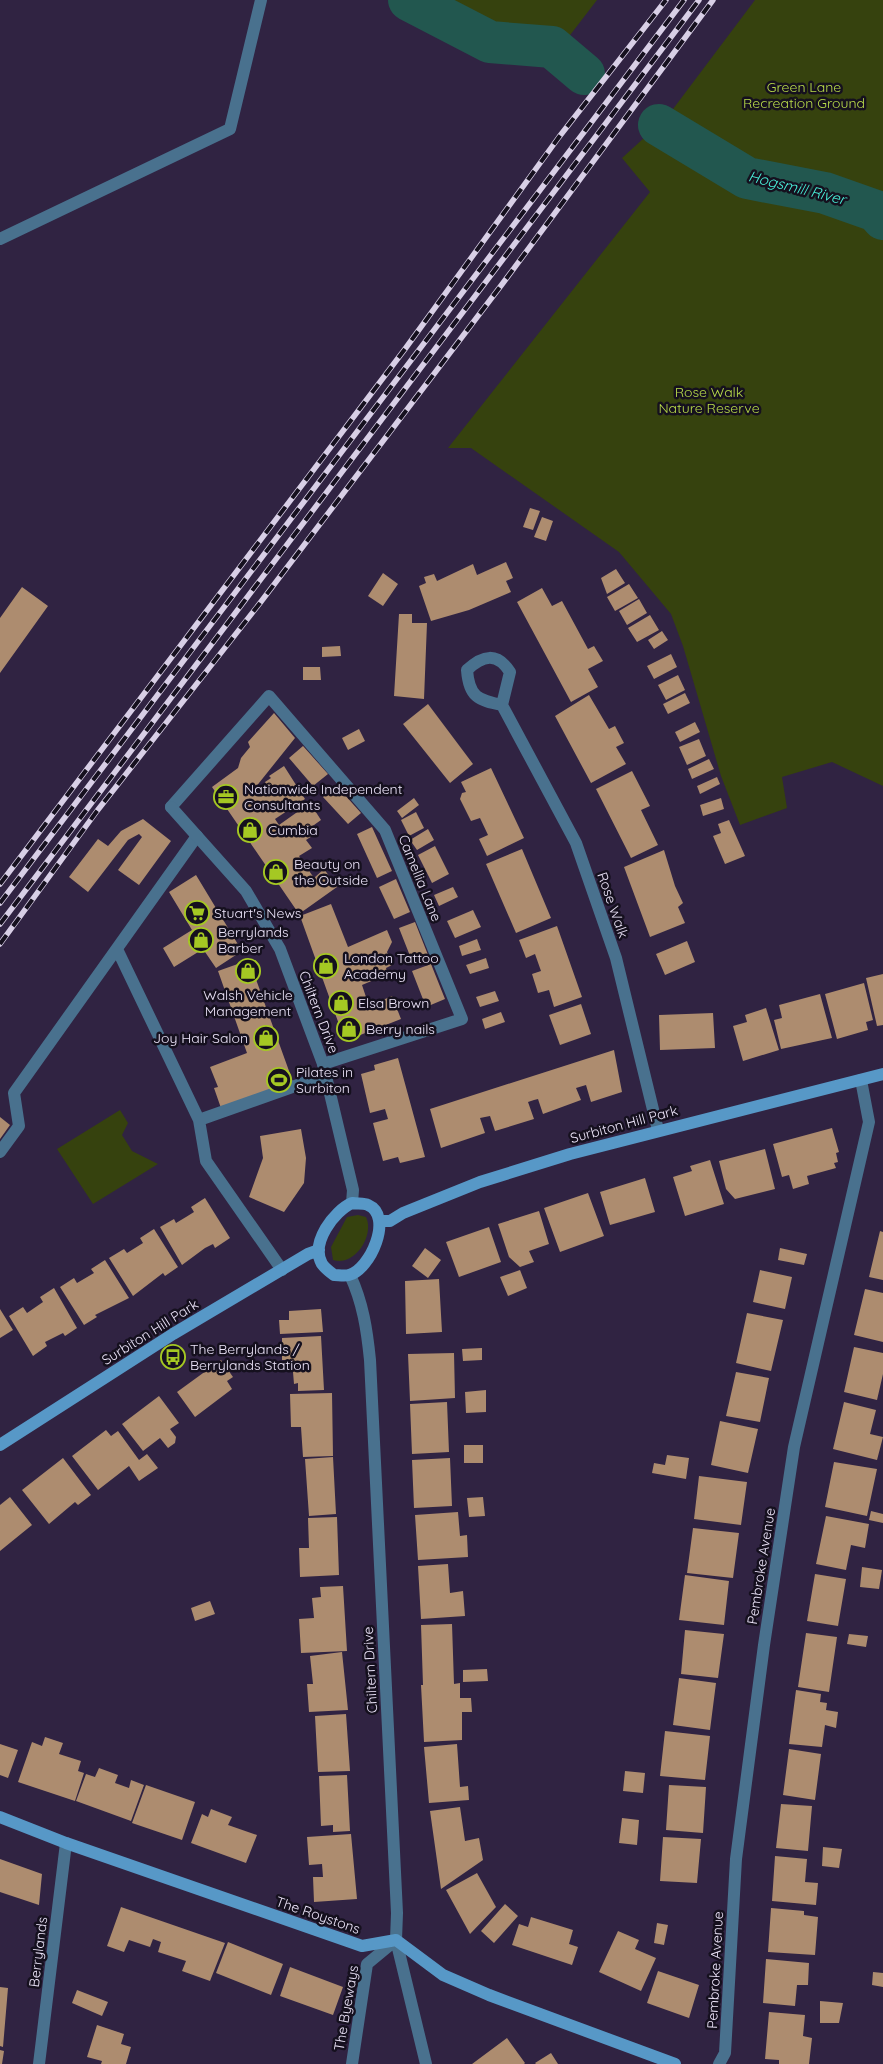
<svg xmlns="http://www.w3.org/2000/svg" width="883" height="2064" font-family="Quicksand,sans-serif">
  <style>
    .green { fill: #36420e }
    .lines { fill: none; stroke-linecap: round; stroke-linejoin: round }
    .river { stroke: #22574f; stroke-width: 42 }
    .building { fill: #ad8c6f }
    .lane { stroke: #49718e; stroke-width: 12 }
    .street { stroke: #49718e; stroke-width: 12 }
    .secondary { stroke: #5798c7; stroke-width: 12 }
    .rail-casing { stroke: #d8cfe6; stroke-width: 5.5 }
    .rail { stroke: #15101e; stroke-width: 4; stroke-dasharray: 11; stroke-linecap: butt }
    .labels { text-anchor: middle; stroke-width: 5; stroke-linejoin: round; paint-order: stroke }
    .park-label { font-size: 14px; fill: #b9dc4a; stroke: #15101e }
    .poi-label { font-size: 14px; fill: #ece4f9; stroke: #15101e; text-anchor: start }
    .street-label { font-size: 14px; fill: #ece4f9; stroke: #15101e }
    .water-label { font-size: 15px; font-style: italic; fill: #49f1da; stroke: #15101e }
  </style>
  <rect width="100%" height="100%" fill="#302342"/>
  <path class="green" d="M438 0H597L564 43 549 37 497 33Z
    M755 0H883V786L832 762 782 777 787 808 740 825 721 776 683 646 671 614 619 552 471 448H448L650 192 622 158 667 117Z
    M120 1110 128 1123 122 1135 132 1151 158 1164 93 1204 57 1149Z
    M358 1215 366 1217C375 1236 354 1267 333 1260L331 1247 347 1217Z"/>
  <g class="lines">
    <path class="river" d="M409 0 490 42 552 47 584 74
      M659 125 747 178 825 193 876 211 883 219"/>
  </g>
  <path class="building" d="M530 508 540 511 533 530 523 527Z
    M542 517 553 521 546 541 534 537Z
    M506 562 513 578 506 581 511 592 469 610 431 621 419 586 426 583 424 577 434 574 437 581 473 564 477 575Z
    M616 569 625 583 607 594 601 578Z
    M383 573 398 584 383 606 368 596Z
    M629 584 638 598 615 611 607 597Z
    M22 587 48 606 0 673V618Z
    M542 588 552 606 562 601 588 649 594 646 603 661 588 669 598 687 571 702 517 602Z
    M639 599 647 613 627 625 619 611Z
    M399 614H412V623H427L424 699 394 696Z
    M650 615 659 630 637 642 628 628Z
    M662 631 668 640 654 649 648 640Z
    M340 646 341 656 322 657V647Z
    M671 654 677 667 654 679 647 666Z
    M303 667H320L321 680H303Z
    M678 675 685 690 666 700 658 685Z
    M685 693 690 703 668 714 663 704Z
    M589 695 609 729 615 726 624 743 616 747 626 764 591 783 555 716Z
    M428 704 473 764 450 783 403 724Z
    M274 713 295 738 255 788 257 791 266 784 265 782 271 778 269 776 284 766 305 799 275 819 279 825 310 803 321 820 307 830 312 836 306 840 312 848 299 856 314 878 324 869 337 887 299 914 212 787 238 768 241 758 250 747 248 742Z
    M695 722 700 732 680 742 675 732Z
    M359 729 365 741 348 750 342 738Z
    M699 739 706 756 687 765 679 747Z
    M303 746 328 774 313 786 289 758Z
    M709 759 714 769 692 779 688 769Z
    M491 768 524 838 487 856 479 839 488 835 480 818 471 821 460 799 462 793 466 792 461 782Z
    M632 771 650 806 641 810 658 845 631 858 596 789Z
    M717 777 720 784 700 794 697 786Z
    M336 785 361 813 348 824 323 797Z
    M414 798 419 805 402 818 397 811Z
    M721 798 724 809 703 816 700 805Z
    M416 812 424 828 409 836 401 820Z
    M143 819 171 841 139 885 118 870 142 837 139 834 128 840 88 892 69 877 98 839 108 846 121 831Z
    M729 820 745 856 725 864 713 836 721 833 718 824Z
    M372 827 392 871 377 878 357 834Z
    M428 829 434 840 417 850 410 840Z
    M435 846 449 874 432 883 418 855Z
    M522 849 551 918 516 933 486 864Z
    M664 850 675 886 683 903 678 907 685 923 650 937 624 867Z
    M196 875 242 951 216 968 203 949 174 967 163 948 192 930 169 892Z
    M396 879 410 912 394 919 379 887Z
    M453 887 458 897 439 906 434 895Z
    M331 904 348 947 387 930 392 942 387 952 392 965 386 968 388 974 362 985 369 1006 392 996 401 1019 345 1041 300 916Z
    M473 910 481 927 455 938 447 921Z
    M415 922 428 955 412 961 399 928Z
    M557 926 582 997 554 1007 549 990 538 993 532 974 541 971 535 954 526 958 519 940Z
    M477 939 481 950 462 956 459 946Z
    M687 941 695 962 665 975 656 954Z
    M486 958 489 968 470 974 466 965Z
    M249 960 293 1082 222 1111 214 1088 218 1087 210 1067 247 1053 218 971Z
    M431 964 445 999 426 1007 412 971Z
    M883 974V1025L877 1026 866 978Z
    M864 983 873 1020 866 1022 868 1030 837 1039 825 994Z
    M495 991 499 1001 480 1007 476 997Z
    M820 994 832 1038 781 1049 774 1020 782 1018 779 1005Z
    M581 1004 591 1034 560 1045 549 1015Z
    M766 1008 779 1050 743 1061 733 1026 747 1022 745 1015Z
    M501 1012 505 1022 485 1029 482 1019Z
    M713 1013 715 1048 660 1050 659 1015Z
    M614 1050 622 1092 591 1102 586 1085 576 1088 581 1100 543 1114 538 1099 534 1100 528 1102 534 1119 495 1131 490 1116 480 1118 485 1133 441 1148 430 1109Z
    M398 1058 425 1157 400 1163 398 1157 383 1161 373 1123 388 1119 385 1109 370 1113 361 1074 375 1070 374 1065Z
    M0 1117 10 1125 0 1139Z
    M832 1128 839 1152 836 1153 838 1162 834 1163 836 1168 807 1176 809 1184 793 1189 789 1175 782 1177 773 1144Z
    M301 1129 306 1158 304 1183 284 1212 249 1197 263 1158 260 1136Z
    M765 1149 775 1189 735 1199 726 1189 719 1161Z
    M710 1160 724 1204 685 1216 673 1177 692 1171 690 1166Z
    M645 1178 655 1212 610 1225 600 1192Z
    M588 1193 604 1236 560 1252 544 1208Z
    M205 1198 230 1238 215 1248 213 1244 205 1248 182 1265 160 1227 174 1219 176 1223 186 1217 194 1212 191 1207Z
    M539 1211 549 1244 529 1251 534 1262 520 1267 509 1257 498 1224Z
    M489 1227 501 1262 459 1277 446 1242Z
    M154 1229 178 1267 165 1276 163 1273 133 1296 109 1258 124 1249 127 1253 143 1243 140 1238Z
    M880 1231 883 1232V1280L869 1277Z
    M425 1248 441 1260 428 1278 412 1266Z
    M780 1248 807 1254 804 1265 778 1260Z
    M105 1260 129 1298 95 1315 97 1317 84 1325 60 1287 74 1278 77 1283 94 1273 91 1269Z
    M520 1270 527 1288 508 1296 500 1277Z
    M760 1270 792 1277 785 1309 753 1302Z
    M439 1279 442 1332 406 1334 405 1281Z
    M54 1288 77 1328 65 1336 63 1333 45 1342 47 1346 33 1356 9 1316 23 1307 27 1313 43 1302 40 1297Z
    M865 1289 883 1293V1342L854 1335Z
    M0 1309 13 1330 0 1338Z
    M321 1309 323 1332 280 1334 279 1320H289V1311Z
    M747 1313 783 1320 771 1371 736 1363Z
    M321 1336 324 1390 298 1391V1383L294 1384 292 1360H282V1338Z
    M854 1347 883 1353V1374L877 1400 844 1392Z
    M482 1348V1360L463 1361 462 1349Z
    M454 1353 455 1398 410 1401 408 1354Z
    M221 1360 233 1377 227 1381 232 1389 195 1417 177 1392Z
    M736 1372 769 1378 760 1422 726 1416Z
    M486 1390V1412L466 1413 465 1392Z
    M332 1393 333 1456 303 1457 301 1427H291L290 1394Z
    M159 1396 179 1423 170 1429 176 1437 175 1443 168 1448 160 1438 143 1451 122 1424Z
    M447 1402 449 1452 412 1454 410 1404Z
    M844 1402 876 1410 870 1434 883 1437 877 1460 833 1449Z
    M720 1421 758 1429 748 1473 711 1465Z
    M106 1430 111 1436 118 1431 139 1460 147 1454 158 1468 139 1481 129 1466 98 1490 72 1456Z
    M464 1445H483V1463H464Z
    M667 1455 689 1458 686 1479 652 1473 654 1463 665 1465Z
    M333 1457 336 1514 309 1516 305 1459Z
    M63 1458 91 1495 78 1505 75 1502 49 1524 22 1490Z
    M450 1458 452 1506 414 1508 412 1460Z
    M834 1462 877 1469 867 1516 825 1507Z
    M699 1476 747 1482 741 1525 694 1519Z
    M10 1497 32 1525 0 1551V1505Z
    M483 1497 485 1516 469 1517 467 1498Z
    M871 1511 883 1514V1523L869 1520Z
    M458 1512 460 1536 467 1535 468 1557 418 1560 415 1515Z
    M826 1516 869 1524 865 1548 851 1545 846 1570 816 1564Z
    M337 1517 339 1575 300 1577 299 1548H309L308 1518Z
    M693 1528 739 1533 733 1578 687 1573Z
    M448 1564 450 1593 463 1591 465 1616 421 1619 418 1566Z
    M862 1567 882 1570 879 1589 860 1587Z
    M815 1574 846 1579 838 1626 807 1621Z
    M685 1575 729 1581 724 1625 679 1620Z
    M343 1586 347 1651 301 1653 299 1619 314 1618 312 1598 321 1597 320 1587Z
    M210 1601 215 1614 195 1621 191 1608Z
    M452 1624 454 1684 460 1683V1698H471L472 1712H462V1740L424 1742 421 1685H423L421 1625Z
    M685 1630 724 1634 718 1678 681 1674Z
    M806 1633 837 1637 829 1692 798 1687Z
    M849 1634 868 1636 866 1647 847 1644Z
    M342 1652 348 1710 309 1712 307 1684H313L310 1656Z
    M487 1669 488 1681 463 1682V1670Z
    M679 1678 716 1683 710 1730 673 1725Z
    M796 1690 821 1694 820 1702 827 1703 826 1710 838 1712 836 1728 825 1725 822 1747 789 1744Z
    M346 1714 350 1771 318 1772 315 1716Z
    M665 1731 710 1736 705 1780 660 1776Z
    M45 1737 63 1743 59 1754 81 1761 78 1771 84 1773 75 1801 18 1782 32 1742 42 1746Z
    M0 1744 18 1750 8 1778 0 1775Z
    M457 1744 460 1787 468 1786 469 1800 429 1803 424 1747Z
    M789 1749 821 1754 815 1800 783 1795Z
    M99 1768 118 1775 115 1783 129 1788 131 1780 144 1785 131 1821 76 1801 86 1774 95 1777Z
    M625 1771 645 1773 643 1793 623 1791Z
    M347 1775 350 1831 333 1832V1825L321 1826 319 1776Z
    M146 1785 195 1802 182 1840 132 1823Z
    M669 1785 706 1787 703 1833 666 1830Z
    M781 1804 812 1806 808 1851 776 1848Z
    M460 1807 465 1841 479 1838 483 1860 441 1889 430 1811Z
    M211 1809 232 1817 228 1825 257 1835 246 1863 191 1843 202 1814 208 1817Z
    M622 1818 639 1820 637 1845 619 1843Z
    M351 1834 357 1899 314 1902 313 1877H323L322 1864 309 1865 307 1837Z
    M663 1837 701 1839 697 1883 660 1881Z
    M823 1847 842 1849 839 1868 822 1866Z
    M775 1856 807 1859 805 1882 818 1883 816 1905 772 1901Z
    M0 1859 42 1874 39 1905 0 1892Z
    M477 1873 496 1907 470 1934 446 1890Z
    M505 1904 518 1916 494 1943 481 1931Z
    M121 1907 225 1943 210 1981 182 1971 186 1961 158 1952 161 1942 153 1939 150 1947 129 1940 124 1952 107 1946Z
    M771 1908 804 1911V1915L818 1917 815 1955 768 1952Z
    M531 1917 573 1930 569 1944 578 1947 572 1965 512 1945 519 1924 528 1927Z
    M657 1923 668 1925 664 1945 654 1943Z
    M618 1931 639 1940 635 1949 656 1958 641 1991 599 1972Z
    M228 1942 283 1964 271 1995 216 1973Z
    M766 1959 809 1963 808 1985H797L795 2006 763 2003Z
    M290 1967 343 1987 333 2015 280 1996Z
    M658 1971 699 1985 689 2018 647 2003Z
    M873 1972 883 1973V1987L872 1985Z
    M0 1987 8 1988 3 2047 0 2046Z
    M77 1990 108 2002 102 2016 72 2003Z
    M820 2001 843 2003 839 2023H820Z
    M769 2012 805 2015 803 2036 812 2038 809 2064H779V2060L765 2059Z
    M97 2025 124 2034 121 2044 131 2047 126 2064H101L102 2061 87 2057Z
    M507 2038 525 2063 524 2064H472Z
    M0 2050 4 2051 2 2064H0Z
    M551 2053 558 2064H536L535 2063Z"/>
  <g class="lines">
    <path class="lane" d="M0 239 230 129 261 0
      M171 807 269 696 385 830 462 1019 323 1064
      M117 949 199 1120 326 1075
      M199 1120 206 1161 282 1270
      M0 1152 19 1126 14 1093 197 836"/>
    <path class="street" d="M502 705C478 700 469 697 467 670 483 655 497 652 510 672L502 705 576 843 616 958 658 1130
      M171 807 246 891 280 949 323 1064 353 1190 352 1203
      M350 1275C363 1303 367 1330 370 1360L397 1913 396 1940 426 2064
      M39 2064 66 1843
      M352 2064 367 1964 396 1940
      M719 2064 725 2053 736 1859 764 1645 794 1447 869 1122 861 1080"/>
    <path class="secondary" d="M352 1203C357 1204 364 1203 368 1205 394 1216 370 1270 349 1275 345 1276 338 1275 334 1275 330 1272 325 1268 322 1264 310 1243 334 1211 352 1203Z
      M379 1221H390L403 1213 480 1182 570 1154 883 1074
      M0 1445 173 1334 308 1254 319 1250
      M0 1817 66 1843 362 1946 396 1940 443 1975 489 1995 675 2064"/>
    <defs>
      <path id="rail" d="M0 884 405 349 559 137 666 0
        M0 903 684 0
        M0 924 699 0
        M0 944 97 811 260 603 503 283 713 0"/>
    </defs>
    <use href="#rail" class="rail-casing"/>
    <use href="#rail" class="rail"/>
  </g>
  <defs>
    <symbol id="office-ring" viewBox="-11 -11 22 22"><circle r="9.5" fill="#15101e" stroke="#a5c823" stroke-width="1.5"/><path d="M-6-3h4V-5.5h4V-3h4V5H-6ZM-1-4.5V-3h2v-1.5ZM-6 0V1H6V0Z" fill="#a5c823"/></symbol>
    <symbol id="shop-ring" viewBox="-11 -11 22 22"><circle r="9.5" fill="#15101e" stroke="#a5c823" stroke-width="1.5"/><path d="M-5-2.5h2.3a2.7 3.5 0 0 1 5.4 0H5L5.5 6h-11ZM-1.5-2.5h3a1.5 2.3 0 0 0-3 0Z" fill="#a5c823"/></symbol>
    <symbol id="supermarket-ring" viewBox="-11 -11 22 22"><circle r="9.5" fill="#15101e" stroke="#a5c823" stroke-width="1.5"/><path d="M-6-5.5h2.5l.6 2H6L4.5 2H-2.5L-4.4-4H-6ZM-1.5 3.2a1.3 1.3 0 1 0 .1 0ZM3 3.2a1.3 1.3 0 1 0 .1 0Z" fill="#a5c823"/></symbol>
    <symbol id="stadium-ring" viewBox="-11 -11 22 22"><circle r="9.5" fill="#15101e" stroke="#a5c823" stroke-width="1.5"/><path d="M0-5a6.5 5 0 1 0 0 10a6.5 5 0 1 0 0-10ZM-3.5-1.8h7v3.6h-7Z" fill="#a5c823"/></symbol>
    <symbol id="bus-ring" viewBox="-11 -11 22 22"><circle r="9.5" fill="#15101e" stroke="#a5c823" stroke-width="1.5"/><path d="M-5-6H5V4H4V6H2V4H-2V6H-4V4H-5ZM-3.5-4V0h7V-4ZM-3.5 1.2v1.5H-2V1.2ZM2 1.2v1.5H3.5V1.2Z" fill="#a5c823"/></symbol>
  </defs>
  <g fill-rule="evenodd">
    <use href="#office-ring" x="212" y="783" width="28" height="28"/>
    <use href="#shop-ring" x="236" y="816" width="28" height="28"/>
    <use href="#shop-ring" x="262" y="858" width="28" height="28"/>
    <use href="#supermarket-ring" x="183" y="899" width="28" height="28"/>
    <use href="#shop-ring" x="187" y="926" width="28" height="28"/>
    <use href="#shop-ring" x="312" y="952" width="28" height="28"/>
    <use href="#shop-ring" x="234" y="957" width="28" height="28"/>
    <use href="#shop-ring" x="327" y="989" width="28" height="28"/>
    <use href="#shop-ring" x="335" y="1015" width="28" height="28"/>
    <use href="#shop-ring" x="252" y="1024" width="28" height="28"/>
    <use href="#stadium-ring" x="265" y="1066" width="28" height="28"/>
    <use href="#bus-ring" x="159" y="1343" width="28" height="28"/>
  </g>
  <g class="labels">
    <g class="park-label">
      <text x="804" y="92">Green Lane<tspan x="804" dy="16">Recreation Ground</tspan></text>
      <text x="709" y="397">Rose Walk<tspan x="709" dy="16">Nature Reserve</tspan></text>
    </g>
    <g class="poi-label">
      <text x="244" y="794">Nationwide Independent<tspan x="244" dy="16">Consultants</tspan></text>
      <text x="268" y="835">Cumbia</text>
      <text x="294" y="869">Beauty on<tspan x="294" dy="16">the Outside</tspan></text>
      <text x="214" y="918">Stuart's News</text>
      <text x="218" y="937">Berrylands<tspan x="218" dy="16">Barber</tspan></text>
      <text x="344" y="963">London Tattoo<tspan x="344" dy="16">Academy</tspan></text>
      <text x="248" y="1000" text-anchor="middle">Walsh Vehicle<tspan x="248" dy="16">Management</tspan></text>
      <text x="358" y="1008">Elsa Brown</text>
      <text x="366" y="1034">Berry nails</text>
      <text x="248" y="1043" text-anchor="end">Joy Hair Salon</text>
      <text x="296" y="1077">Pilates in<tspan x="296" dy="16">Surbiton</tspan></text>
      <text x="190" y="1354">The Berrylands /<tspan x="190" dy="16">Berrylands Station</tspan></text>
    </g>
    <g class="street-label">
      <text transform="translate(420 878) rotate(68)" y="5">Camellia Lane</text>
      <text transform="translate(613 905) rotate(71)" y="5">Rose Walk</text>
      <text transform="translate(319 1012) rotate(69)" y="5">Chiltern Drive</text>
      <text transform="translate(624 1124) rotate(-15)" y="5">Surbiton Hill Park</text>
      <text transform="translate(150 1332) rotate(-32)" y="5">Surbiton Hill Park</text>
      <text transform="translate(761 1566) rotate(-81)" y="5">Pembroke Avenue</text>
      <text transform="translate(370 1670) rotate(-93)" y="5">Chiltern Drive</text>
      <text transform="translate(318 1915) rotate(19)" y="5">The Roystons</text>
      <text transform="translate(38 1952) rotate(-83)" y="5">Berrylands</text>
      <text transform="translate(715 1970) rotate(-87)" y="5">Pembroke Avenue</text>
      <text transform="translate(346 2008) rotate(-80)" y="5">The Byeways</text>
    </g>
    <g class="water-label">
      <text transform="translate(797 188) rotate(14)" y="5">Hogsmill River</text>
    </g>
  </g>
</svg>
